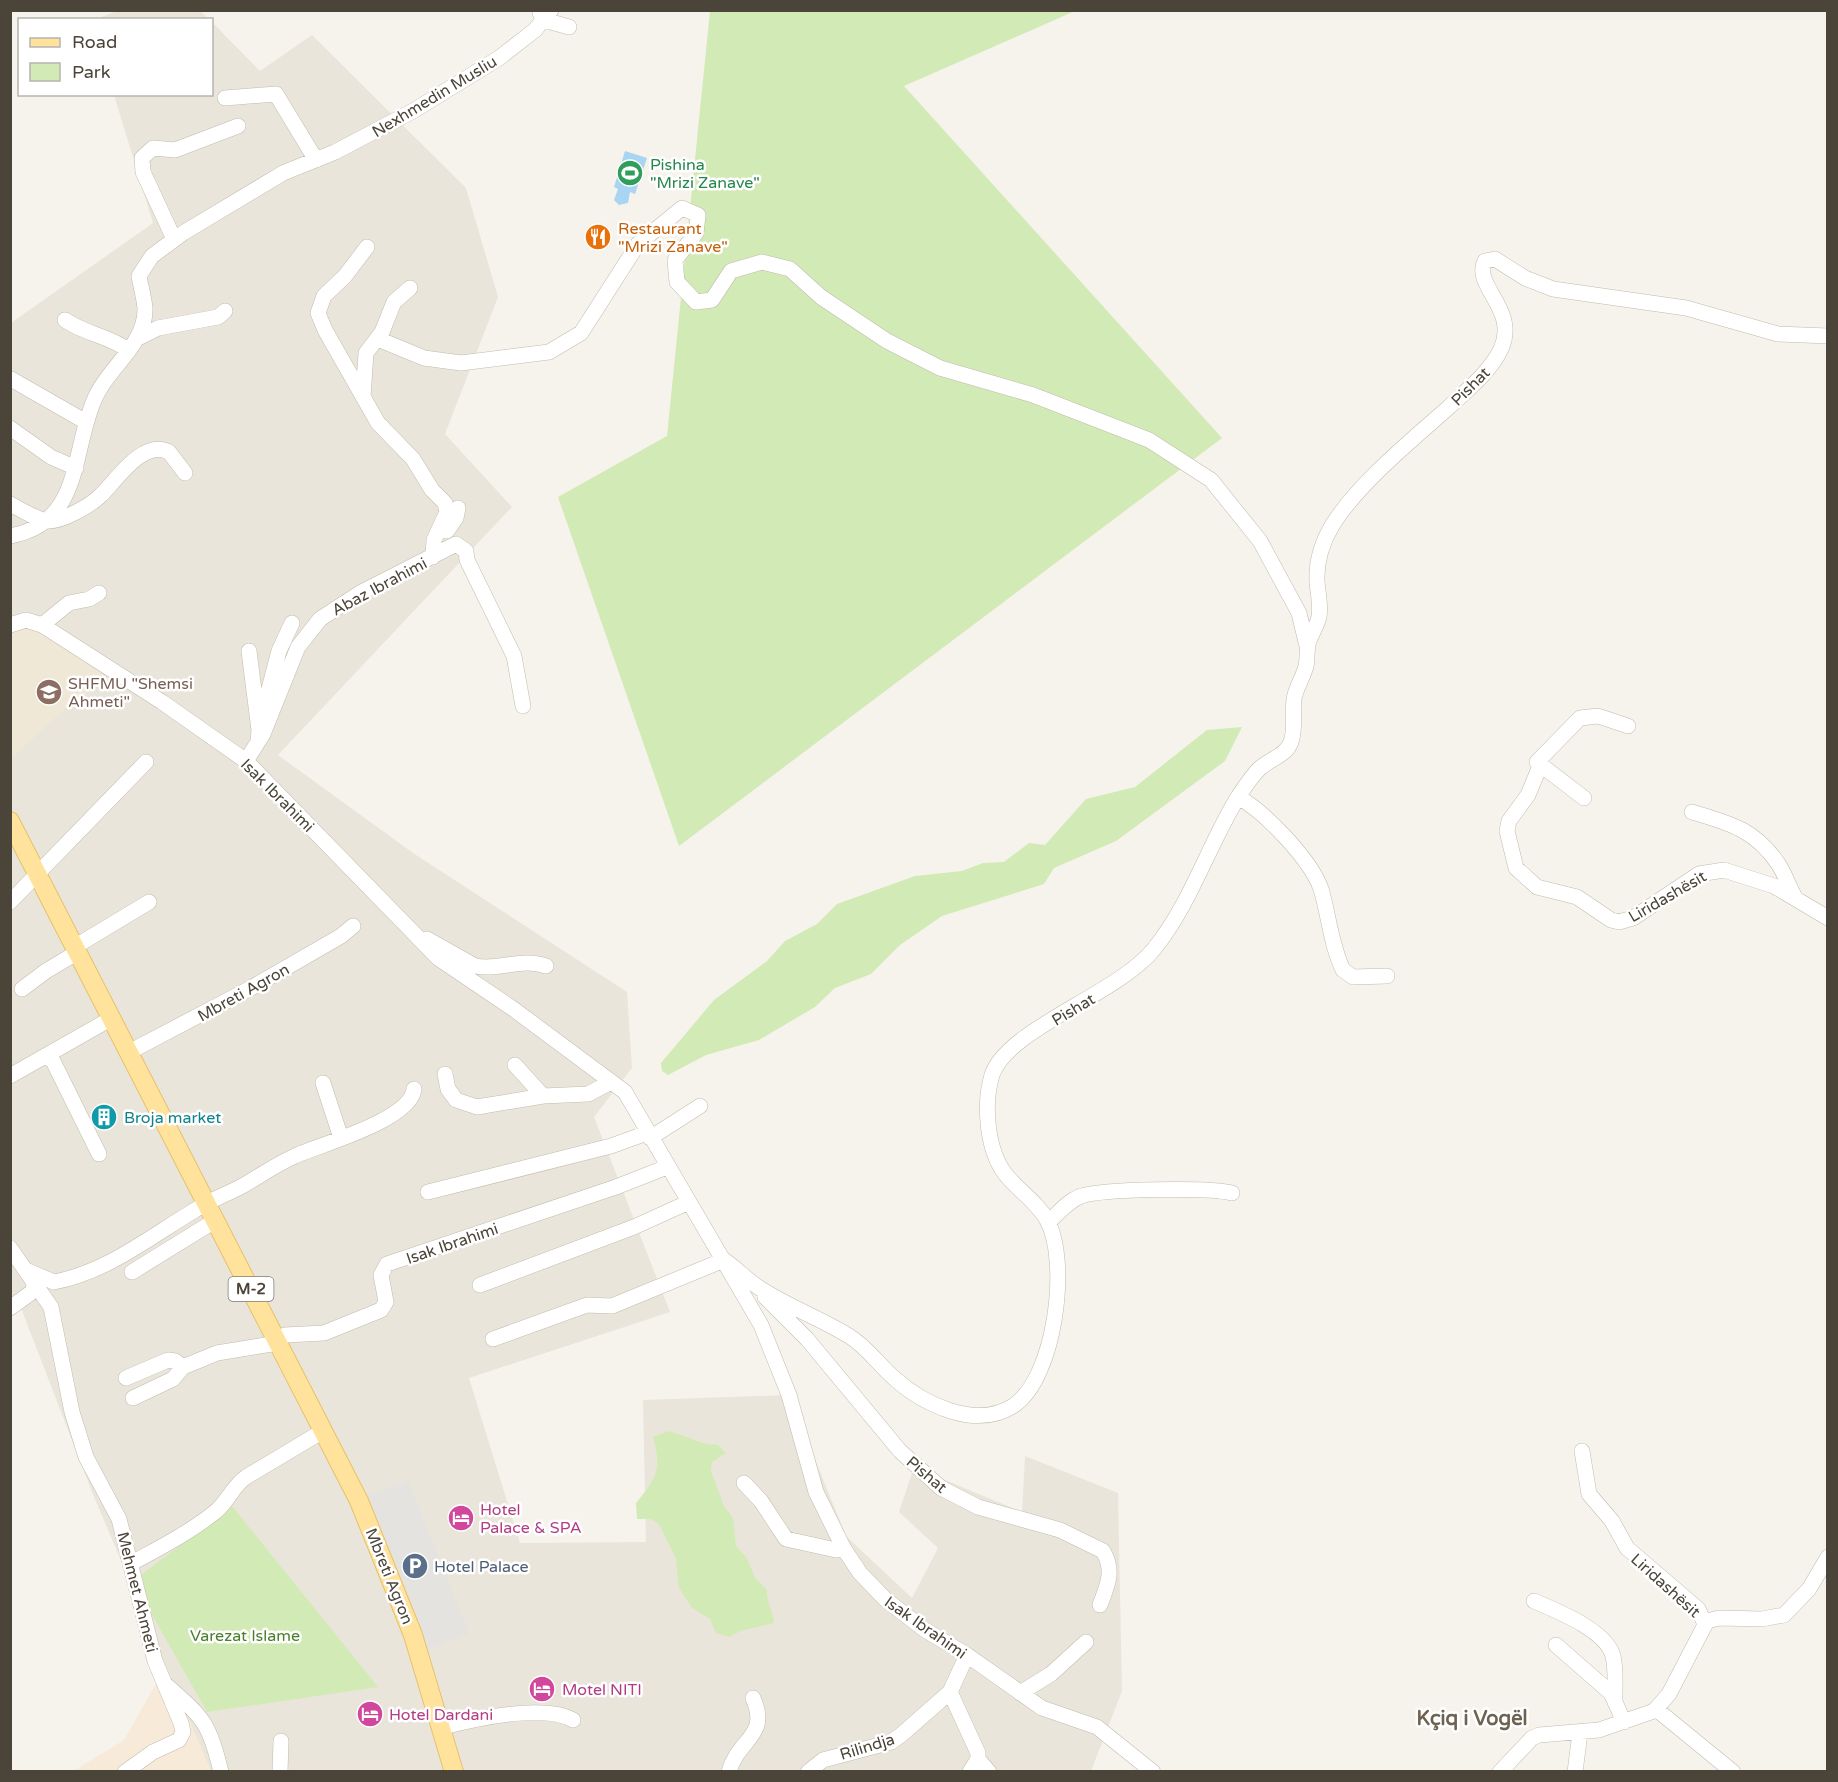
<svg xmlns="http://www.w3.org/2000/svg" width="1838" height="1782" font-family="'Varela Round',sans-serif">
  <style>
    .residential { fill: #eae5da }
    .commercial { fill: #f7ead8 }
    .education { fill: #efe8d6 }
    .green { fill: #d2eab5 }
    .parking { fill: #e5e3e0 }
    .water { fill: #a9d4f2 }
    .lines { fill: none; stroke-linecap: round; stroke-linejoin: round }
    .minor-casing { stroke: #c2bbae; stroke-width: 16 }
    .major-casing { stroke: #e6c16a; stroke-width: 20 }
    .minor { stroke: #fff; stroke-width: 15 }
    .major { stroke: #ffe39c; stroke-width: 18 }
    .labels { text-anchor: middle; stroke-width: 5; stroke-linejoin: round; paint-order: stroke }
    .shield { fill: #fff; stroke: #817c74; stroke-width: 1.5 }
    .shield-label { font-size: 15px; font-weight: bold; fill: #4b4439 }
    .street-label { font-size: 16px; fill: #4b4439; stroke: #fff }
    .leisure-label { font-size: 16px; fill: #27864d; stroke: #fff; text-anchor: start }
    .food-label { font-size: 16px; fill: #c56008; stroke: #fff; text-anchor: start }
    .education-label { font-size: 16px; fill: #785e54; stroke: #fff; text-anchor: start }
    .culture-label { font-size: 16px; fill: #0d838f; stroke: #fff; text-anchor: start }
    .hotel-label { font-size: 16px; fill: #b23c85; stroke: #fff; text-anchor: start }
    .service-label { font-size: 16px; fill: #4e5e75; stroke: #fff; text-anchor: start }
    .park-label { font-size: 16px; fill: #4a7f2a; stroke: #fff }
    .quarter-label { font-size: 20px; font-weight: bold; fill: #6e6250; stroke: #fff }
  </style>
  <rect width="100%" height="100%" fill="#f6f3ec"/>
  <path class="residential" d="M117 11H200L209 19H96Z
    M212 22 260 71 312 35 466 188 498 297 445 434 512 507 278 755 413 853 627 992 632 1068 594 1117 670 1312 469 1378 520 1543 646 1542 643 1400 789 1395 846 1536 912 1598 938 1548 899 1512 914 1467 1022 1512 1025 1456 1118 1493 1122 1691 1091 1771H210L92 1492 19 1303 11 1309V323L153 223 114 95 212 94Z"/>
  <path class="commercial" d="M166 1666 210 1768 205 1772H72L124 1740Z"/>
  <path class="education" d="M29 626 89 661 106 679 68 706 11 759V632L19 627Z"/>
  <path class="green" d="M710 11H1075L904 86 1222 438 679 846 558 497 667 436Z
    M1242 727 1225 761 1116 841 1054 868 1044 884 942 916 900 945 871 974 835 988 815 1007 759 1040 706 1055 668 1075 662 1071 661 1063 714 1000 767 961 785 941 817 924 837 904 915 876 962 871 983 863 1004 862 1029 843 1045 845 1086 799 1135 787 1207 730Z
    M669 1431 706 1444 718 1445 726 1453 712 1462 711 1471 724 1506 733 1518 736 1546 747 1558 755 1578 767 1590C766 1601 773 1611 774 1623L740 1631 730 1637 716 1633 710 1619 692 1608 679 1588 676 1559 659 1524 650 1519H637L636 1503C657 1478 662 1469 653 1437Z
    M232 1506 378 1687 207 1712 133 1581Z"/>
  <path class="parking" d="M408 1480 469 1633 423 1652 361 1498Z"/>
  <path class="water" d="M625 151 647 158 635 194 630 192 628 203 619 205 614 200 618 189 614 187Z"/>
  <g class="lines">
    <defs>
      <path id="minor" d="M540 13 544 20 569 27
        M225 98 276 94 316 160
        M174 239 143 172 142 158 153 148 175 150 238 126
        M367 247 345 276 324 296 318 313 325 330 378 423 413 459 432 490 445 503 447 512 434 540 433 557
        M65 320C85 334 110 336 128 350
        M136 339 158 328 218 317 225 311
        M378 339 424 358 461 363 549 352 581 333 638 244 682 208 698 215 696 233 675 260 677 282 696 302 712 300 731 271 762 262 790 269 821 297 887 341 940 368 1033 395 1149 440 1211 480 1260 541 1299 613 1307 646
        M11 379 86 422
        M363 397 366 353 382 332 394 302 410 288
        M10 428 51 457 76 468
        M10 504C20 509 39 521 49 521 63 521 89 506 99 497 115 483 142 438 169 452L185 473
        M447 531 456 518 458 508
        M10 536C83 523 71 451 95 398 108 367 146 345 145 308 144 298 141 287 139 276L152 256 183 233 283 173 335 152 413 111 499 58 535 30 551 10
        M10 625 26 620 42 625 162 702 246 761 438 958 512 1008 625 1092 761 1325 789 1395 816 1492 844 1549 860 1573 885 1599 925 1630 967 1655 1042 1708 1097 1727 1153 1772
        M42 625 69 603 89 599 99 593
        M249 651 259 730 258 741
        M264 708 279 651 292 623
        M246 761 263 734 298 647 320 619 360 593 456 544 466 551 467 560 514 656 523 706
        M1540 766 1528 795 1509 821 1507 831 1516 868 1537 887 1577 897 1611 920 1619 922 1633 918 1699 874 1724 870 1774 886 1828 918
        M1238 797C1265 812 1311 860 1321 889 1329 916 1331 945 1343 970L1353 977 1387 976
        M1584 798 1537 762 1580 718 1598 716 1628 726
        M1692 812C1730 823 1756 830 1779 865 1786 876 1789 888 1796 899
        M10 902 146 762
        M427 939 475 966C498 971 523 957 546 966
        M76 946 149 902
        M22 989 46 971 78 952
        M129 1052 251 988 341 936 353 926
        M50 1055 99 1154
        M515 1065 543 1096
        M445 1074 448 1089 456 1100 477 1107 543 1096 588 1094 611 1082
        M10 1076 112 1018
        M323 1083 341 1138
        M650 1138 700 1106
        M428 1192 611 1146 647 1133
        M1049 1222C1058 1213 1068 1201 1081 1196 1103 1189 1210 1187 1232 1193
        M10 1248 51 1307 72 1412 86 1457 119 1519 155 1661 181 1723 183 1732 179 1740 153 1752 125 1772
        M724 1260C736 1268 746 1279 758 1287 786 1306 820 1318 849 1336 867 1347 878 1364 894 1378 923 1404 975 1430 1013 1406 1055 1379 1070 1262 1047 1220 1038 1203 1019 1191 1006 1175 987 1151 983 1105 992 1075 1007 1029 1118 994 1154 949 1191 903 1208 846 1238 797 1244 788 1251 777 1259 769 1269 759 1286 756 1291 742 1296 728 1292 713 1294 699 1296 687 1303 678 1306 666 1308 658 1306 649 1309 641 1312 633 1317 625 1319 617 1321 606 1318 593 1317 582 1316 561 1322 542 1333 524 1359 483 1412 440 1449 407 1467 390 1490 372 1501 349 1519 309 1472 286 1485 261L1495 259 1525 278 1553 289 1686 308 1778 334 1828 336
        M28 1271 54 1282C107 1272 150 1237 195 1210 210 1200 228 1194 244 1185 261 1175 277 1164 295 1156 321 1144 411 1120 414 1089
        M132 1272 216 1220
        M480 1285 634 1227 689 1202
        M765 1297 807 1339 900 1451 941 1488 978 1507 1060 1530 1103 1551C1115 1571 1107 1586 1100 1605
        M10 1308 32 1292 35 1284
        M276 1338 285 1335 324 1333 381 1310 386 1302 381 1275 387 1264 616 1187 667 1167
        M493 1339 587 1305 612 1306 724 1260
        M126 1378 168 1360 175 1361 183 1367
        M133 1398 173 1379 183 1367 217 1353 278 1343
        M1582 1451 1589 1494 1612 1521 1627 1548 1698 1609 1705 1624
        M744 1483 761 1501 786 1539 836 1550 844 1549
        M130 1564C159 1548 189 1533 215 1512 227 1503 232 1487 246 1477L323 1431
        M1534 1601C1557 1611 1606 1630 1613 1656 1616 1669 1615 1685 1615 1698
        M1556 1645 1611 1693 1624 1722
        M165 1684C203 1718 209 1721 221 1772
        M950 1692 978 1753V1759L970 1772
        M1020 1693 1051 1674 1086 1642
        M1656 1709 1733 1772
        M443 1727C475 1719 544 1703 573 1720
        M978 1759 989 1772
        M280 1772 281 1741
        M729 1772C738 1738 770 1737 753 1698
        M808 1772 823 1760 891 1742 901 1735 950 1692 967 1655
        M1500 1772 1532 1738 1539 1735 1599 1730 1654 1711 1669 1694 1707 1621 1719 1618 1762 1619 1784 1615 1809 1589 1828 1557
        M1575 1772 1580 1733"/>
      <path id="major" d="M10 821 359 1501 413 1635 454 1772"/>
    </defs>
    <use href="#minor" class="minor-casing"/>
    <use href="#major" class="major-casing"/>
    <use href="#minor" class="minor"/>
    <use href="#major" class="major"/>
  </g>
  <defs>
    <symbol id="stadium-disc" viewBox="-11 -11 22 22"><circle r="9.5" fill="#2e9e5b" stroke="#fff"/><path d="M0-5a6.5 5 0 1 0 0 10a6.5 5 0 1 0 0-10ZM-3.5-1.8h7v3.6h-7Z" fill="#fff"/></symbol>
    <symbol id="restaurant-disc" viewBox="-11 -11 22 22"><circle r="9.5" fill="#e8710a" stroke="#fff"/><path d="M-5-6h1v4h1v-4h1v4h1v-4h1v5L-1.5 .5V6h-2V.5L-5-1ZM5-6V6H3V1.5H1.5Q1.5-4 5-6Z" fill="#fff"/></symbol>
    <symbol id="school-disc" viewBox="-11 -11 22 22"><circle r="9.5" fill="#8d6e63" stroke="#fff"/><path d="M0-5L7-2L0 1L-7-2ZM-4 1L0 2.5L4 1V4Q0 6-4 4Z" fill="#fff"/></symbol>
    <symbol id="building-disc" viewBox="-11 -11 22 22"><circle r="9.5" fill="#0f9aa8" stroke="#fff"/><path d="M-4-6H4V6H1V3H-1V6H-4ZM-2.5-4.3h1.7v1.8h-1.7ZM.8-4.3h1.7v1.8H.8ZM-2.5-1h1.7V.8h-1.7ZM.8-1h1.7V.8H.8Z" fill="#fff"/></symbol>
    <symbol id="hotel-disc" viewBox="-11 -11 22 22"><circle r="9.5" fill="#d1479c" stroke="#fff"/><path d="M-6-4.5h1.5V1H6V5H4.5V3h-9V5H-6ZM-4 0a1.8 1.8 0 1 1 3.6 0ZM.5 0V-2.5h3Q6-2.5 6 0Z" fill="#fff"/></symbol>
    <symbol id="parking-disc" viewBox="-11 -11 22 22"><circle r="9.5" fill="#5c6f8a" stroke="#fff"/><path d="M-3.5-5.5H1a3.5 3.5 0 0 1 0 7H-1V5.5H-3.5ZM-1-3.4V-.6H.8a1.4 1.4 0 0 0 0-2.8Z" fill="#fff"/></symbol>
  </defs>
  <g fill-rule="evenodd">
    <use href="#stadium-disc" x="615" y="158" width="30" height="30"/>
    <use href="#restaurant-disc" x="583" y="222" width="30" height="30"/>
    <use href="#school-disc" x="34" y="677" width="30" height="30"/>
    <use href="#building-disc" x="89" y="1102" width="30" height="30"/>
    <use href="#hotel-disc" x="446" y="1503" width="30" height="30"/>
    <use href="#parking-disc" x="400" y="1551" width="30" height="30"/>
    <use href="#hotel-disc" x="527" y="1674" width="30" height="30"/>
    <use href="#hotel-disc" x="355" y="1699" width="30" height="30"/>
  </g>
  <g class="labels">
    <rect class="shield" x="228.5" y="1277" width="45" height="24" rx="4.5"/>
    <g class="shield-label">
      <text x="251" y="1294">M-2</text>
    </g>
    <g class="street-label">
      <text transform="translate(434 96) rotate(-31)" y="6">Nexhmedin Musliu</text>
      <text transform="translate(1470 386) rotate(-45)" y="6">Pishat</text>
      <text transform="translate(379 586) rotate(-28)" y="6">Abaz Ibrahimi</text>
      <text transform="translate(278 795) rotate(45)" y="6">Isak Ibrahimi</text>
      <text transform="translate(1667 896) rotate(-30)" y="6">Liridashësit</text>
      <text transform="translate(243 992) rotate(-29)" y="6">Mbreti Agron</text>
      <text transform="translate(1073 1009) rotate(-31)" y="6">Pishat</text>
      <text transform="translate(452 1243) rotate(-19)" y="6">Isak Ibrahimi</text>
      <text transform="translate(927 1474) rotate(40)" y="6">Pishat</text>
      <text transform="translate(390 1576) rotate(68)" y="6">Mbreti Agron</text>
      <text transform="translate(1666 1585) rotate(42)" y="6">Liridashësit</text>
      <text transform="translate(138 1592) rotate(76)" y="6">Mehmet Ahmeti</text>
      <text transform="translate(926 1627) rotate(35)" y="6">Isak Ibrahimi</text>
      <text transform="translate(867 1746) rotate(-17)" y="6">Rilindja</text>
    </g>
    <g class="leisure-label">
      <text x="650" y="170">Pishina<tspan x="650" dy="18">"Mrizi Zanave"</tspan></text>
    </g>
    <g class="food-label">
      <text x="618" y="234">Restaurant<tspan x="618" dy="18">"Mrizi Zanave"</tspan></text>
    </g>
    <g class="education-label">
      <text x="68" y="689">SHFMU "Shemsi<tspan x="68" dy="18">Ahmeti"</tspan></text>
    </g>
    <g class="culture-label">
      <text x="124" y="1123">Broja market</text>
    </g>
    <g class="hotel-label">
      <text x="480" y="1515">Hotel<tspan x="480" dy="18">Palace &amp; SPA</tspan></text>
      <text x="562" y="1695">Motel NITI</text>
      <text x="389" y="1720">Hotel Dardani</text>
    </g>
    <g class="service-label">
      <text x="434" y="1572">Hotel Palace</text>
    </g>
    <g class="park-label">
      <text x="245" y="1641">Varezat Islame</text>
    </g>
    <g class="quarter-label">
      <text x="1472" y="1725">Kçiq i Vogël</text>
    </g>
  </g>
  <rect width="1838" height="1782" fill="none" stroke="#4b4439" stroke-width="24"/>
  <rect x="18" y="18" width="195" height="78" fill="#ffffff" stroke="#b7b4b0" stroke-width="1.5"/>
  <rect x="30" y="38" width="30" height="9" fill="#ffe39c" stroke="#b7b4b0" stroke-width="1.5"/>
  <text x="72" y="48" font-size="18" fill="#4b4439">Road</text>
  <rect x="30" y="63" width="30" height="18" fill="#d2eab5" stroke="#b7b4b0" stroke-width="1.5"/>
  <text x="72" y="78" font-size="18" fill="#4b4439">Park</text>
</svg>
